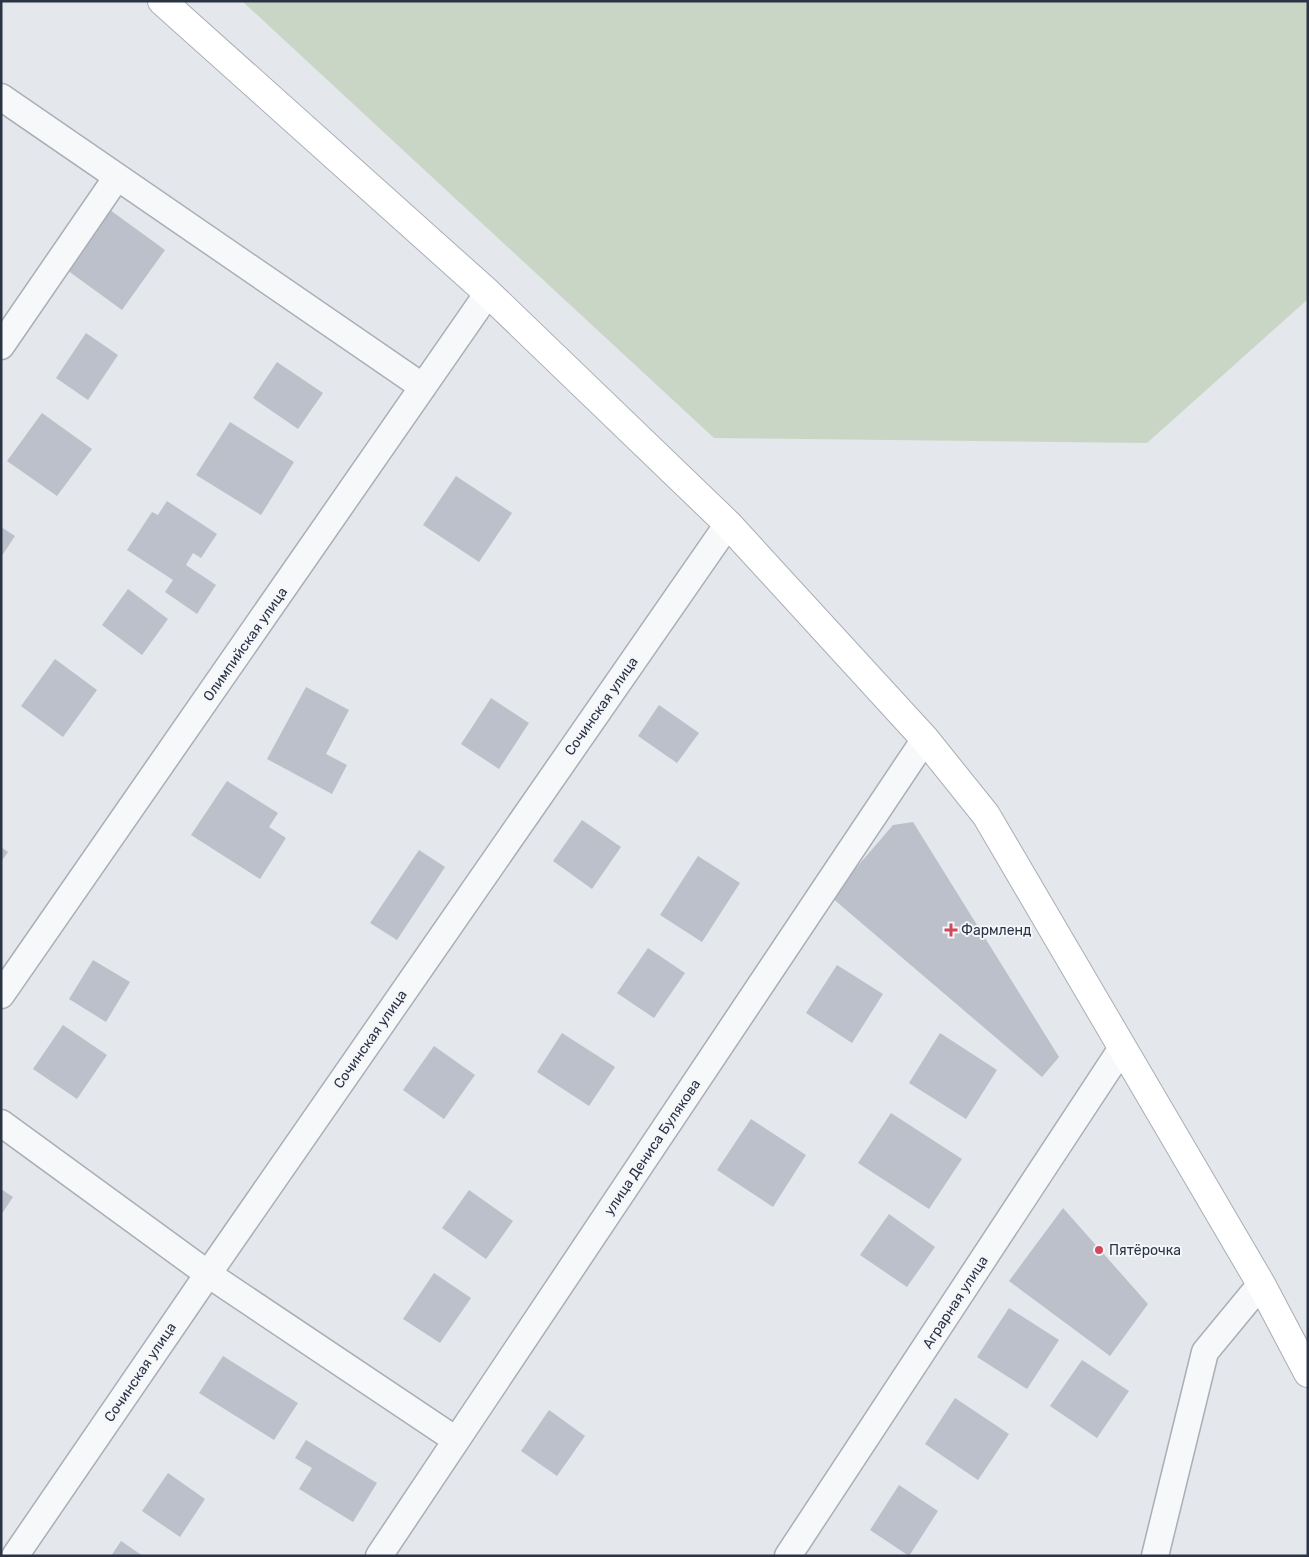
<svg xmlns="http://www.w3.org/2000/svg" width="1309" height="1557" font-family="Rubik,sans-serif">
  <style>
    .green { fill: #c9d6c5 }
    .building { fill: #bbc0ca }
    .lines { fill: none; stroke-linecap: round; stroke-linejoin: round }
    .street-casing { stroke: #a9aeb7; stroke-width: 29 }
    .secondary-casing { stroke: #a9aeb7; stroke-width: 30 }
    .street { stroke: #f7f8fa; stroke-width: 26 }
    .secondary { stroke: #fff; stroke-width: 28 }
    .poi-dot { fill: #d1495b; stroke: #f4f6f9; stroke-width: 2 }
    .labels { text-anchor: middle; stroke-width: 4; stroke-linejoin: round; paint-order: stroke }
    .street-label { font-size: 14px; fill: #2b3445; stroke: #f4f6f9 }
    .poi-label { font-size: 14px; fill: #2b3445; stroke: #f4f6f9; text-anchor: start }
  </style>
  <rect width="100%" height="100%" fill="#e4e7ec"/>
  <path class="green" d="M242 1H1308V299L1147 443 714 438Z"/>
  <path class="building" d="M110 210 165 250 122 310 67 270Z
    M86 333 118 355 88 400 56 378Z
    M277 362 323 393 298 429 253 398Z
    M42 413 92 449 57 496 7 461Z
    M230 422 294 462 261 515 196 475Z
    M456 476 512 513 479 562 423 525Z
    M167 501 217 534 201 558 193 553 186 565 216 585 197 614 165 592 173 580 127 550 152 512 158 515Z
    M1 527 15 536 1 557Z
    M128 589 168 619 142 655 102 625Z
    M55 659 97 690 63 737 21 706Z
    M306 687 349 710 326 754 347 765 332 794 267 759Z
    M491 698 529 723 499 769 461 744Z
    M659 705 699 733 677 763 638 736Z
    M227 781 278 813 269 827 286 838 260 879 191 835Z
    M582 820 621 847 592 889 553 861Z
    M913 822 1059 1057 1042 1077 831 897 893 825Z
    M1 847 8 852 1 862Z
    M419 850 445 867 397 940 370 923Z
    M698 856 740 883 702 942 660 915Z
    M648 948 685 973 654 1018 617 993Z
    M93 960 130 982 106 1022 69 999Z
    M837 965 883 994 852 1043 806 1013Z
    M63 1025 107 1055 77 1099 33 1069Z
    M562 1033 615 1067 589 1106 537 1072Z
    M940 1033 997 1070 966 1119 909 1083Z
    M434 1046 475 1075 444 1119 403 1090Z
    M891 1113 962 1159 929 1209 858 1163Z
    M751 1119 806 1155 773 1207 717 1170Z
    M1 1189 13 1197 1 1215Z
    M469 1190 513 1221 486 1259 442 1228Z
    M1063 1208 1148 1304 1110 1356 1009 1281Z
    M889 1214 935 1247 907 1287 860 1255Z
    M434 1273 471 1298 440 1343 403 1319Z
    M1009 1308 1059 1340 1027 1389 977 1357Z
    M223 1356 298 1403 274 1440 199 1393Z
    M1082 1360 1129 1391 1097 1438 1050 1406Z
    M955 1398 1009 1434 978 1480 925 1444Z
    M549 1410 585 1436 557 1476 521 1451Z
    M306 1440 377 1483 353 1522 299 1489 312 1468 295 1458Z
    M168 1473 205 1499 180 1537 142 1511Z
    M899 1485 938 1511 909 1556 870 1530Z
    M121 1541 143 1556H111Z"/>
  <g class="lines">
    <defs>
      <path id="street" d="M1 97 423 387
        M1 346 117 177
        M1 995 488 293
        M1 1123 208 1274 456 1440
        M15 1556 208 1274 728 524
        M379 1556 925 739
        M788 1556 1122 1048
        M1155 1556 1205 1352 1261 1284"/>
      <path id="secondary" d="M162 1 488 293 728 524 925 739 986 815 1261 1284 1308 1373"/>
    </defs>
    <use href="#street" class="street-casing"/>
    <use href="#secondary" class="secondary-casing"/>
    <use href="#street" class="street"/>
    <use href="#secondary" class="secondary"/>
  </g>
  <g class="poi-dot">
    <path d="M948.5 922.5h5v5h5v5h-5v5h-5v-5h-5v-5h5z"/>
    <circle cx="1099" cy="1250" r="5"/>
  </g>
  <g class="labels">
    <g class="street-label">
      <text transform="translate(245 644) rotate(-55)" y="5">Олимпийская улица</text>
      <text transform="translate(601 706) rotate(-55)" y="5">Сочинская улица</text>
      <text transform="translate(370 1039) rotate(-55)" y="5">Сочинская улица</text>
      <text transform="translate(652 1147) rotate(-56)" y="5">улица Дениса Булякова</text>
      <text transform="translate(955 1302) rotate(-57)" y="5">Аграрная улица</text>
      <text transform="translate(140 1372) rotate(-56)" y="5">Сочинская улица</text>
    </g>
    <g class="poi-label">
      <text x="961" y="935">Фармленд</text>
      <text x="1109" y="1255">Пятёрочка</text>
    </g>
  </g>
  <rect width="1309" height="1557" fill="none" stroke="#2b3445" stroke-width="5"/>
</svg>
